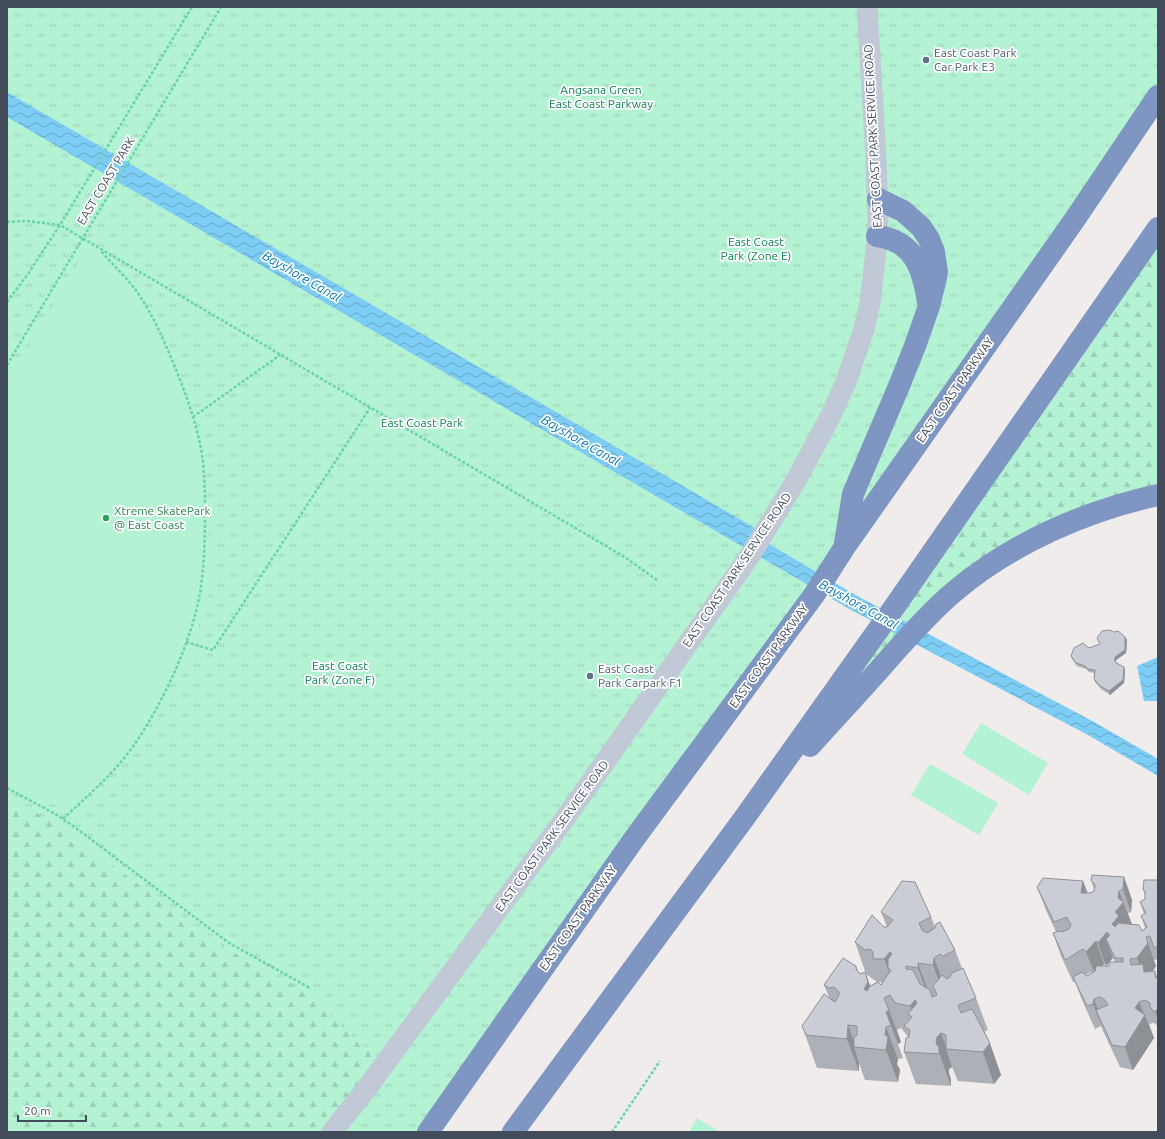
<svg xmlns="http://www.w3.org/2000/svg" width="1165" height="1139" font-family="Ubuntu,sans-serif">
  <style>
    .grass { fill: url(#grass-tufts) }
    .forest { fill: url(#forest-firs) }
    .garden { fill: #b4f2d4 }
    .water { fill: url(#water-waves) }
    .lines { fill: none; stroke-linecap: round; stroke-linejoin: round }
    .path { stroke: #69d3ac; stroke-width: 2.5; stroke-dasharray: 3 2; stroke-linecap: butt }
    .street { stroke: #c0c9d5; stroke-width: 21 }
    .highway { stroke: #7e96c1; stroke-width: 22 }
    .wall { fill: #aeb0b7; fill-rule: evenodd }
    .shaded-wall { fill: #8d9095 }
    .building { fill: #cacdd5; stroke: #8d9095 }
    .service-dot { fill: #5c6f8a; stroke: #fff; stroke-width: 1.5 }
    .leisure-dot { fill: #2e9e5b; stroke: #fff; stroke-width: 1.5 }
    .labels { text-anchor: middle; stroke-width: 3.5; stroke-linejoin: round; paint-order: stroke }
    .service-label { font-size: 12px; fill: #4e5e75; stroke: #fff; text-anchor: start }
    .park-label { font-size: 12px; fill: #0e8256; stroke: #fff }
    .street-label { font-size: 12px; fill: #434c5b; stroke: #fff }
    .leisure-label { font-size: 12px; fill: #27864d; stroke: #fff; text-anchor: start }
    .water-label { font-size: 13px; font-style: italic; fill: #0076b1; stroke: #fff }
  </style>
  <defs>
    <pattern id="grass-tufts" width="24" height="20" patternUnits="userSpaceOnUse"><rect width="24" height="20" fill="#b4f2d4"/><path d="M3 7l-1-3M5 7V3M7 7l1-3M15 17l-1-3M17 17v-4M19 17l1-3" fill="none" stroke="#9cd1b8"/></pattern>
    <pattern id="forest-firs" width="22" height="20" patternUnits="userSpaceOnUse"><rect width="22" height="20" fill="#b4f2d4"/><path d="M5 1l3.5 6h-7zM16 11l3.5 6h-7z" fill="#9cd1b8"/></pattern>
    <pattern id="water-waves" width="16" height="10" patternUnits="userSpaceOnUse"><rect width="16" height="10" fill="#7dccf4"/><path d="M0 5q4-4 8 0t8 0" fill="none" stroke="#68a8c9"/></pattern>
  </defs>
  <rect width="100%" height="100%" fill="#efeceb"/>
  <path class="grass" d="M7 7H1158V94L421 1132H7Z"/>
  <path class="forest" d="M1158 228V491L1114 506 954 591 748 813Z
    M7 797 55 823 225 948 307 992 355 1040 386 1062 331 1132H7Z"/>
  <path class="garden" d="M89 244C104 258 122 272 135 289 150 309 160 333 170 356 183 386 197 418 201 451 205 478 205 504 205 531L212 537 214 579 198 626 186 668 172 676 144 730 122 761 100 784 70 813 7 779V382Z
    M981 723 1048 763 1029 795 962 754Z
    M930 764 998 803 979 835 911 795Z
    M697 1118 720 1132H689Z"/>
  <path class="water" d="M7 92 755 528 752 534 859 597 1096 723 1158 759V776L1088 735 851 610 7 117Z
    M1158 657V701H1144L1137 666Z"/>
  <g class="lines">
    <path class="path" d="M7 222 27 221 60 225 623 556 657 580
      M7 302 28 274 60 225 192 7
      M7 365 221 7
      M193 417 280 355
      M186 642 213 650 370 408
      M7 788 57 815 80 831 229 943 310 988
      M63 819C88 795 114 774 134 745 163 703 191 643 200 593 204 567 205 542 205 516 205 494 205 471 201 449 195 418 184 389 172 360 162 336 151 311 135 289 125 276 112 264 101 251
      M612 1132 660 1061"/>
    <path class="street" d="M332 1132 367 1088 569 813 749 557 794 484 830 417 846 382 864 329 870 303 876 251 878 221 876 158 867 7"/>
    <path class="highway" d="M877 236C915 241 923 270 928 302
      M845 543 853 494 899 386 915 346 929 306 935 282 937 272 934 252 929 239 921 227 903 211 878 199
      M810 746C838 715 866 685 893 654 913 632 932 610 955 591 1012 543 1085 511 1158 495
      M428 1132 634 839 780 641 814 595 844 548 1075 219 1158 96
      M513 1132 745 817 893 609 1158 228"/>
  </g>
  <path class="wall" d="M1114 632 1127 640 1126 653 1116 660V663L1125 670 1124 683 1110 695 1101 689 1095 682 1094 679 1095 673 1089 672 1086 669 1077 666 1072 659 1071 656 1089 648 1100 644Z
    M1124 877 1132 900 1131 912 1128 913 1132 924 1142 931 1145 928 1141 916 1144 914 1140 902 1145 899V894L1143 889 1158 880V959L1154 960 1156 966 1153 971H1155L1158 979V1030L1156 1024 1153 1023 1149 1024 1154 1038 1133 1070 1120 1067 1104 1033 1101 1026 1095 1029 1082 1000 1075 982H1073L1061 956 1053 933 1056 932 1046 910 1037 887 1083 881 1088 893H1090L1094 891V889L1091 880ZM1113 958 1115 962H1110L1111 960ZM1109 962V966H1102L1104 964 1106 966ZM1091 972 1092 973 1087 976 1086 975Z
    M881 912 931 917 935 927 955 950 962 968 976 998 988 1030 984 1032 1001 1075 994 1084 958 1081 952 1067 949 1069V1073L951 1080V1086L916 1084 904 1052 908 1037 901 1028 897 1030 901 1042 898 1044 903 1058 898 1059 897 1064 900 1070 898 1082 865 1080 859 1063V1071L817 1068 802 1026 829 997 824 985 857 971 860 974 865 972 870 986 877 982 866 974 855 942 884 927H887ZM878 982H881L882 984 881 985Z"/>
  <path class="shaded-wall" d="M1125 637 1127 640 1126 653 1116 660V665L1115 662V657Z
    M1124 667 1125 670 1124 683 1110 695 1109 691Z
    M1124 877 1132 900 1131 912 1123 889Z
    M1083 881 1091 904 1081 893Z
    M1119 891 1132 925 1120 947 1112 924 1118 898Z
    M1107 932 1115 955 1106 939 1113 958 1106 966 1098 943Z
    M1146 937 1156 966 1146 981 1137 958Z
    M1096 941 1104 964 1095 974 1086 952Z
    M890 952 902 984 891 970 888 968 896 990V991L884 959Z
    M934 958 946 991 945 998 933 965Z
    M918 963 930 996V1001L918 968Z
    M856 966 864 989 865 972 877 1004 868 1002 856 969Z
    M1094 999 1103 1022 1096 1010 1101 1026 1093 1004Z
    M915 1000 927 1033 922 1038 910 1006Z
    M1139 1002 1145 1016V1015L1154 1038 1133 1070 1125 1047 1135 1008Z
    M1158 1008V1019L1155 1012Z
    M889 1010 901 1042 898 1044 886 1012Z
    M848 1025 856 1047H854L859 1063V1071L847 1039Z
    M886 1027 898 1059 897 1064 900 1070 898 1082 886 1050 885 1035Z
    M941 1033 947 1049H946L952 1067 949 1069V1073L951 1080V1086L936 1044 937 1037Z
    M990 1043 1001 1075 994 1084 983 1052Z"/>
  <path class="building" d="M1110 630 1114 632 1118 631 1125 637V650L1115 657V662L1124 667 1123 680 1109 691 1100 686 1094 679 1095 670 1088 669 1085 666 1076 663 1071 656 1074 648 1083 643 1089 648 1100 644 1097 638 1102 631Z
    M1092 875 1124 877 1123 889 1119 891 1118 898 1124 902 1115 912 1119 916 1112 924 1115 927 1118 923 1139 925 1142 931 1147 927 1141 916 1146 913 1140 902 1145 899V892L1143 889 1144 880H1158V946L1154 948 1150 936 1146 937 1148 943 1137 958 1130 959 1131 965 1143 964 1144 972 1155 971V977L1158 979V1008L1155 1012 1150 1007V1003L1145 1000 1139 1002 1135 1008 1145 1015 1125 1047 1112 1045 1096 1010 1108 1005 1105 1000 1100 997 1094 999 1093 1004 1087 1006 1073 977 1082 972 1087 976 1095 971 1096 966H1109V962H1123V958H1115L1106 939 1110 935 1107 932 1098 943 1096 941 1086 952 1083 949 1065 960 1053 933 1059 931 1062 932 1069 929 1071 925 1067 917 1054 922 1037 887 1043 878 1083 881 1081 893H1090L1094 891 1095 885 1091 880Z
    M902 881 915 882 931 917 919 923 922 930 927 933 935 928 936 924 940 922 955 950 943 956 940 954 934 958 933 965 918 963V968L906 966V969L913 970 920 984 930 990 932 997 937 995 933 986 942 975 947 979 950 977 952 973 963 968 976 998 958 1005 961 1013 972 1009 990 1043 983 1052 946 1049V1035L941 1033 937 1037 936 1044 939 1047V1054L904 1052 906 1038 909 1037 910 1030 904 1026 912 1017 908 1014 917 1003 915 1000 910 1006 895 1003 890 995 884 998 889 1010 886 1012 891 1025 886 1027 885 1035 888 1037 886 1050 854 1047V1037L857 1035V1026L848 1025 847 1039 806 1035 802 1026 824 994 835 1002 839 995V992L834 987 829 988 824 985 843 958 856 966V969L860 974 865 972 868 982 864 989 867 991 870 986 878 982 881 985 891 970 888 968V959L892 954 890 952 884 959H873V952L870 949 865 950 855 942 872 915 884 927H887L893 920 881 912Z"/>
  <g class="service-dot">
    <circle cx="926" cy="60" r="4"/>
    <circle cx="590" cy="676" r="4"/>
  </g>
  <circle class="leisure-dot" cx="106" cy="518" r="4"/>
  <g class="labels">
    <g class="service-label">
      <text x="934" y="57">East Coast Park<tspan x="934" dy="14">Car Park E3</tspan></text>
      <text x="598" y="673">East Coast<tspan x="598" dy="14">Park Carpark F1</tspan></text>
    </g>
    <g class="park-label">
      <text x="601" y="94">Angsana Green<tspan x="601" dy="14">East Coast Parkway</tspan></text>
      <text x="756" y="246">East Coast<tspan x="756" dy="14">Park (Zone E)</tspan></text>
      <text x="422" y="427">East Coast Park</text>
      <text x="340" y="670">East Coast<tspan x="340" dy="14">Park (Zone F)</tspan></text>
    </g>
    <g class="street-label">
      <text transform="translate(873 136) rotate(-93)" y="4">EAST COAST PARK SERVICE ROAD</text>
      <text transform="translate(106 181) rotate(-59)" y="4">EAST COAST PARK</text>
      <text transform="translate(955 390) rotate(-55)" y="4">EAST COAST PARKWAY</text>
      <text transform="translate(737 570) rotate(-56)" y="4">EAST COAST PARK SERVICE ROAD</text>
      <text transform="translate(769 656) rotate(-54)" y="4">EAST COAST PARKWAY</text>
      <text transform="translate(552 836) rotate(-54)" y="4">EAST COAST PARK SERVICE ROAD</text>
      <text transform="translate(578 918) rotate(-55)" y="4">EAST COAST PARKWAY</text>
    </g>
    <g class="leisure-label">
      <text x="114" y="515">Xtreme SkatePark<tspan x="114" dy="14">@ East Coast</tspan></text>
    </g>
    <g class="water-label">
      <text transform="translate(302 276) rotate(30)" y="5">Bayshore Canal</text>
      <text transform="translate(581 440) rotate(30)" y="5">Bayshore Canal</text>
      <text transform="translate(859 604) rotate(29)" y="5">Bayshore Canal</text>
    </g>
  </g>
  <rect width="1165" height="1139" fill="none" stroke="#434c5b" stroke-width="16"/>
  <path d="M18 1115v6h68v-6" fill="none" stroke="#434c5b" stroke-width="2"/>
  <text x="24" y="1115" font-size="12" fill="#434c5b" stroke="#ffffff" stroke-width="3" paint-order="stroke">20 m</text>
</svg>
